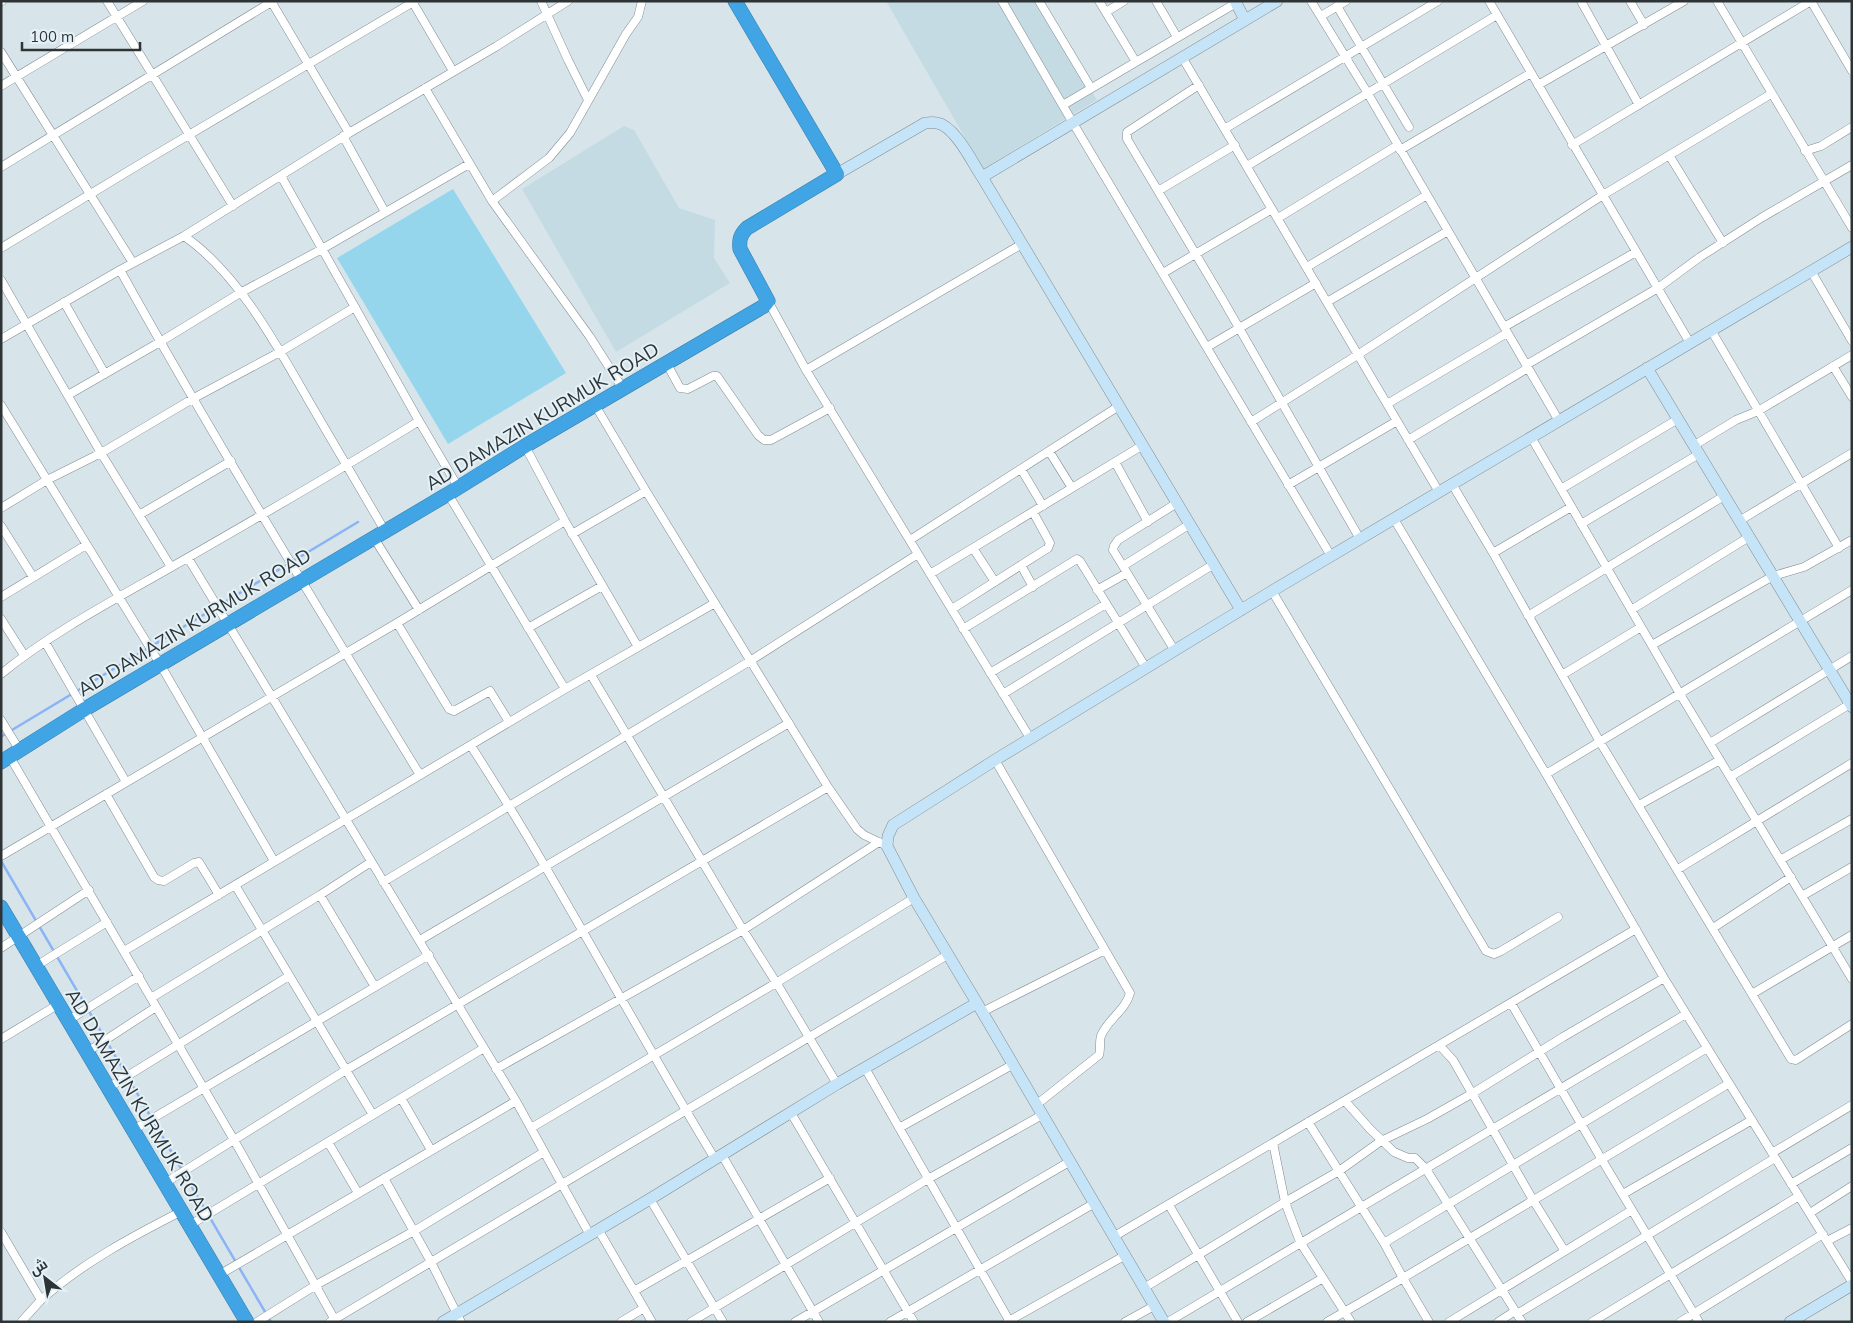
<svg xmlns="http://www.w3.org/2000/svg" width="1853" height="1323" font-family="Mulish,Cairo,sans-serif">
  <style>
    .built { fill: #c4dbe3 }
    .green { fill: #96d6ed }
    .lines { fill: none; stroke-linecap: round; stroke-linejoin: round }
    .stream { stroke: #8bb3f5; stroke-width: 2.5 }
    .street-casing { stroke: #808d92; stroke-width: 9 }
    .secondary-casing { stroke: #808d92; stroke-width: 12 }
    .highway-casing { stroke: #3a7da8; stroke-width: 15 }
    .street { stroke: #fff; stroke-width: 8 }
    .secondary { stroke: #c6e4f7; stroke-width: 11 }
    .highway { stroke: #41a4e5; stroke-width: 14 }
    .labels { text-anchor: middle; stroke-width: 4; stroke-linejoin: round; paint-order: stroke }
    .street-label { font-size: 19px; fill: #2e3436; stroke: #e4f2f8 }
  </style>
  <rect width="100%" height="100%" fill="#d7e5ea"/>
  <path class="built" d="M886 1H1038L1097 100 983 169Z
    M624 126 634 130 679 208 715 220 714 258 730 283 616 352 522 189Z"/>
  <path class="green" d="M453 189 566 373 448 444 337 258Z"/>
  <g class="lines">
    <path class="stream" d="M12 730 358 522
      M1 737 5 734
      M1 861 271 1322"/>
    <defs>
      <path id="street" d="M1 1H2
        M107 1 233 206
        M271 1 349 133
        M412 1 453 71
        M541 1 568 60 588 100
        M1002 1 1073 123 1331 556
        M1039 1 1091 88
        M1099 1 1136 62
        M1156 1 1177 37
        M1311 1 1367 92 1559 421
        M1489 1 1690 343
        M1581 1 1639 105
        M1630 1 1644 25
        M1717 1 1852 228
        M1337 6 1409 127
        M1106 12 1124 1
        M1321 16 1346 1
        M1 52 133 263
        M1182 57 1439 492
        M1199 85 1127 132V139L1223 300 1360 539
        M1538 85 1684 1
        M1 86 143 1
        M425 88 492 201 590 337 623 389
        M1063 105 1236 3
        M1226 128 1438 1
        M343 136 385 212
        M1572 145 1811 1 1852 71
        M1400 150 1531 73
        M1805 151 1821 146 1852 127
        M1669 155 1723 243
        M1247 166 1497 15
        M1 167 273 1
        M281 176 419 421 458 487
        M1158 191 1235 145
        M492 201 549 158 570 133 626 34 638 17 642 1
        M1278 218 1398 145
        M184 236C239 274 277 346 310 403 335 446 360 488 385 531
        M1 248 150 158 415 1
        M1307 267 1427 195
        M120 270C215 441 318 608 420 775
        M1811 271 1852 341
        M1163 273 1272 209
        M1 280 101 453 171 567
        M768 301 806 370 1030 738
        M64 302 105 374
        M1327 302 1448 231
        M1504 327 1636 252
        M1711 330 1839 548
        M1 339 120 270 184 236 349 133 497 46 568 1
        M1207 347 1316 283
        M667 364 680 388 688 389 713 376H717L758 435 764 440H771L830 408
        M1526 365 1658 288 1700 257 1761 218 1852 165
        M1833 366 1852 397
        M806 370 1022 244
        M68 395 160 342 240 293 322 249 469 164
        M1387 404 1507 333
        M1 405 160 664 274 861
        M595 405 646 491 828 787 857 829 864 835 887 846
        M1251 422 1359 354 1603 195 1771 94
        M1531 437 1680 694 1852 979
        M1408 440 1528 368
        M525 446 565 521 638 647
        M1693 446 1736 420 1758 411 1852 355
        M1049 451 1072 488
        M1115 462 1148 522
        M1021 469 1043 506
        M1452 484 1493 553 1600 742 1791 1059 1796 1060 1852 1024
        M1288 485 1397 421
        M1561 489 1678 419
        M448 494 565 689
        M1 508 47 480 101 453 194 398 280 352 355 307
        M139 515 231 461
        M1394 519 1546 774 1664 978 1852 1282
        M1739 521 1852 453
        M1581 524 1699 454
        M1 526 33 577
        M572 534 646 491
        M374 538 419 610
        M910 540 1119 406
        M973 548 995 582
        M1493 553 1571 507
        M188 558 516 1101 590 1235
        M1021 565 1033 587
        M1123 566 1190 524
        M930 574 1143 445
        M1097 590 1127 573
        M1272 591 1486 951 1494 954 1501 951 1558 917
        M1 597 86 545
        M952 609 1048 548 1050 543 1033 512
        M1631 610 1749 537
        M1528 616 1724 496
        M1 619 24 655
        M397 623 449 709 454 711 490 691 509 722
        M528 628 602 586
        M963 629 1077 559 1080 561 1146 668
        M45 642 126 782
        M1652 645 1773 576 1804 567 1852 540
        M1175 651 1113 550 1114 546 1118 540 1177 503
        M990 673 1106 604
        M1 674C51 633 112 601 168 569 252 521 337 472 419 421
        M591 675 743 930 779 987 837 1084
        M1562 675 1641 627
        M1003 694 1214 564
        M1 720 20 751
        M1710 743 1852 656
        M471 746C558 880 632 1023 715 1159
        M10 757 234 1140 336 1322
        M995 760 1130 993C1126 1010 1107 1020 1101 1036 1099 1042 1101 1049 1099 1055L1036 1105
        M1546 774 1852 590
        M1730 777 1850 704
        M106 794 154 877 158 880 164 881 194 863 199 862 219 895
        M1639 805 1720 760
        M1 856 397 623 565 521
        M1780 860 1852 819
        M1678 869 1852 763
        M383 882 750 661 918 554
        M235 885 373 1115
        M320 895 375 987
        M1802 896 1852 867
        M1713 928 1791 877
        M420 940 789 723
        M1 948 89 890
        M124 951 565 689 715 603
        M36 966 107 922
        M1752 994 1852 935
        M151 998 320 895 371 862
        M1511 1003 1602 1160 1699 1322
        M982 1012 1105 950
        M69 1020 139 976
        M1 1039 59 1004
        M1439 1045 1453 1060 1533 1200 1564 1250
        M87 1052 156 1007
        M865 1068 1010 1322
        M496 1069 743 930 879 842
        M108 1088 289 976
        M401 1098 431 1150
        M1345 1101 1370 1129 1394 1152 1408 1158H1415L1426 1169 1522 1322
        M791 1113 914 1322
        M1308 1122 1384 1243 1403 1278 1728 1084
        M531 1128 776 983 914 898
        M899 1128 1012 1065
        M133 1130 429 955
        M328 1142 358 1193
        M1273 1143 1285 1202 1300 1242 1351 1322
        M1772 1153 1852 1105
        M722 1155 819 1322
        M384 1178 431 1262 461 1322
        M165 1183 346 1070 828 787
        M1791 1184 1852 1148
        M1623 1194 1752 1120
        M650 1199 723 1322
        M1169 1205 1238 1322
        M1810 1213 1852 1186
        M190 1225 484 1048
        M598 1229 652 1322
        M1 1232 41 1300 22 1321
        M1113 1237 1636 929
        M1827 1241 1852 1228
        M1384 1243 1707 1048
        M219 1275 516 1101
        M1144 1288 1285 1202 1339 1171 1381 1141 1427 1119 1473 1093 1563 1037 1664 978
        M634 1291 830 1178
        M41 1300C82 1263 133 1236 182 1211
        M1517 1314 1775 1158
        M257 1322 316 1285 414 1231 544 1152
        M330 1322 949 954
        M621 1322 644 1308
        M691 1322 928 1179 1042 1115
        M795 1322 1069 1162
        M890 1322 1093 1204
        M1007 1322 1124 1256
        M1125 1322 1154 1306
        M1168 1322 1686 1014
        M1247 1322 1323 1278
        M1327 1322 1403 1278 1429 1322
        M1449 1322 1632 1210
        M1498 1322 1515 1311
        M1592 1322 1799 1196
        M1680 1322 1823 1234"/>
      <path id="secondary" d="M1235 1 1245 20
        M837 174 925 123C929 123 933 122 937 123 955 126 972 162 982 177L1277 1
        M982 177 1241 610
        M1647 368 1852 707
        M977 1003 914 898 887 846 888 836 893 825 995 760 1272 591 1852 247
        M443 1322 650 1199 837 1084 977 1003 1164 1322
        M1790 1322 1852 1285"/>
      <path id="highway" d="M1 762 85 709 448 494 525 446 764 306 768 301 740 249C739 240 740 235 747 228L837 174 735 1
        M1 907 247 1322"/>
    </defs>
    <use href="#street" class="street-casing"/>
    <use href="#secondary" class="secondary-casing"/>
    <use href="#highway" class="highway-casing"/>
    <use href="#street" class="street"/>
    <use href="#secondary" class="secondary"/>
    <use href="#highway" class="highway"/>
  </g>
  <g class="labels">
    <g class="street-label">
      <text transform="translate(542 416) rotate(-31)" y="7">AD DAMAZIN KURMUK ROAD</text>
      <text transform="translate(194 622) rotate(-31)" y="7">AD DAMAZIN KURMUK ROAD</text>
      <text transform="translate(140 1105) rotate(59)" y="7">AD DAMAZIN KURMUK ROAD</text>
    </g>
  </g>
  <rect width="1853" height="1323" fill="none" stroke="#2e3436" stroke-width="5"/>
  <g transform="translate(45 1278) rotate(329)" stroke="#e4f2f8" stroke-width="4" paint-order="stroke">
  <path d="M0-4L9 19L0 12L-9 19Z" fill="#2e3436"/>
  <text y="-8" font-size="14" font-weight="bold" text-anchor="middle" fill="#2e3436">ش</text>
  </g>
  <path d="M22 42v8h118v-8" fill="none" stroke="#2e3436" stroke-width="2.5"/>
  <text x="30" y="42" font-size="15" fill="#2e3436" stroke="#e4f2f8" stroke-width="4" paint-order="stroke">100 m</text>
</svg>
